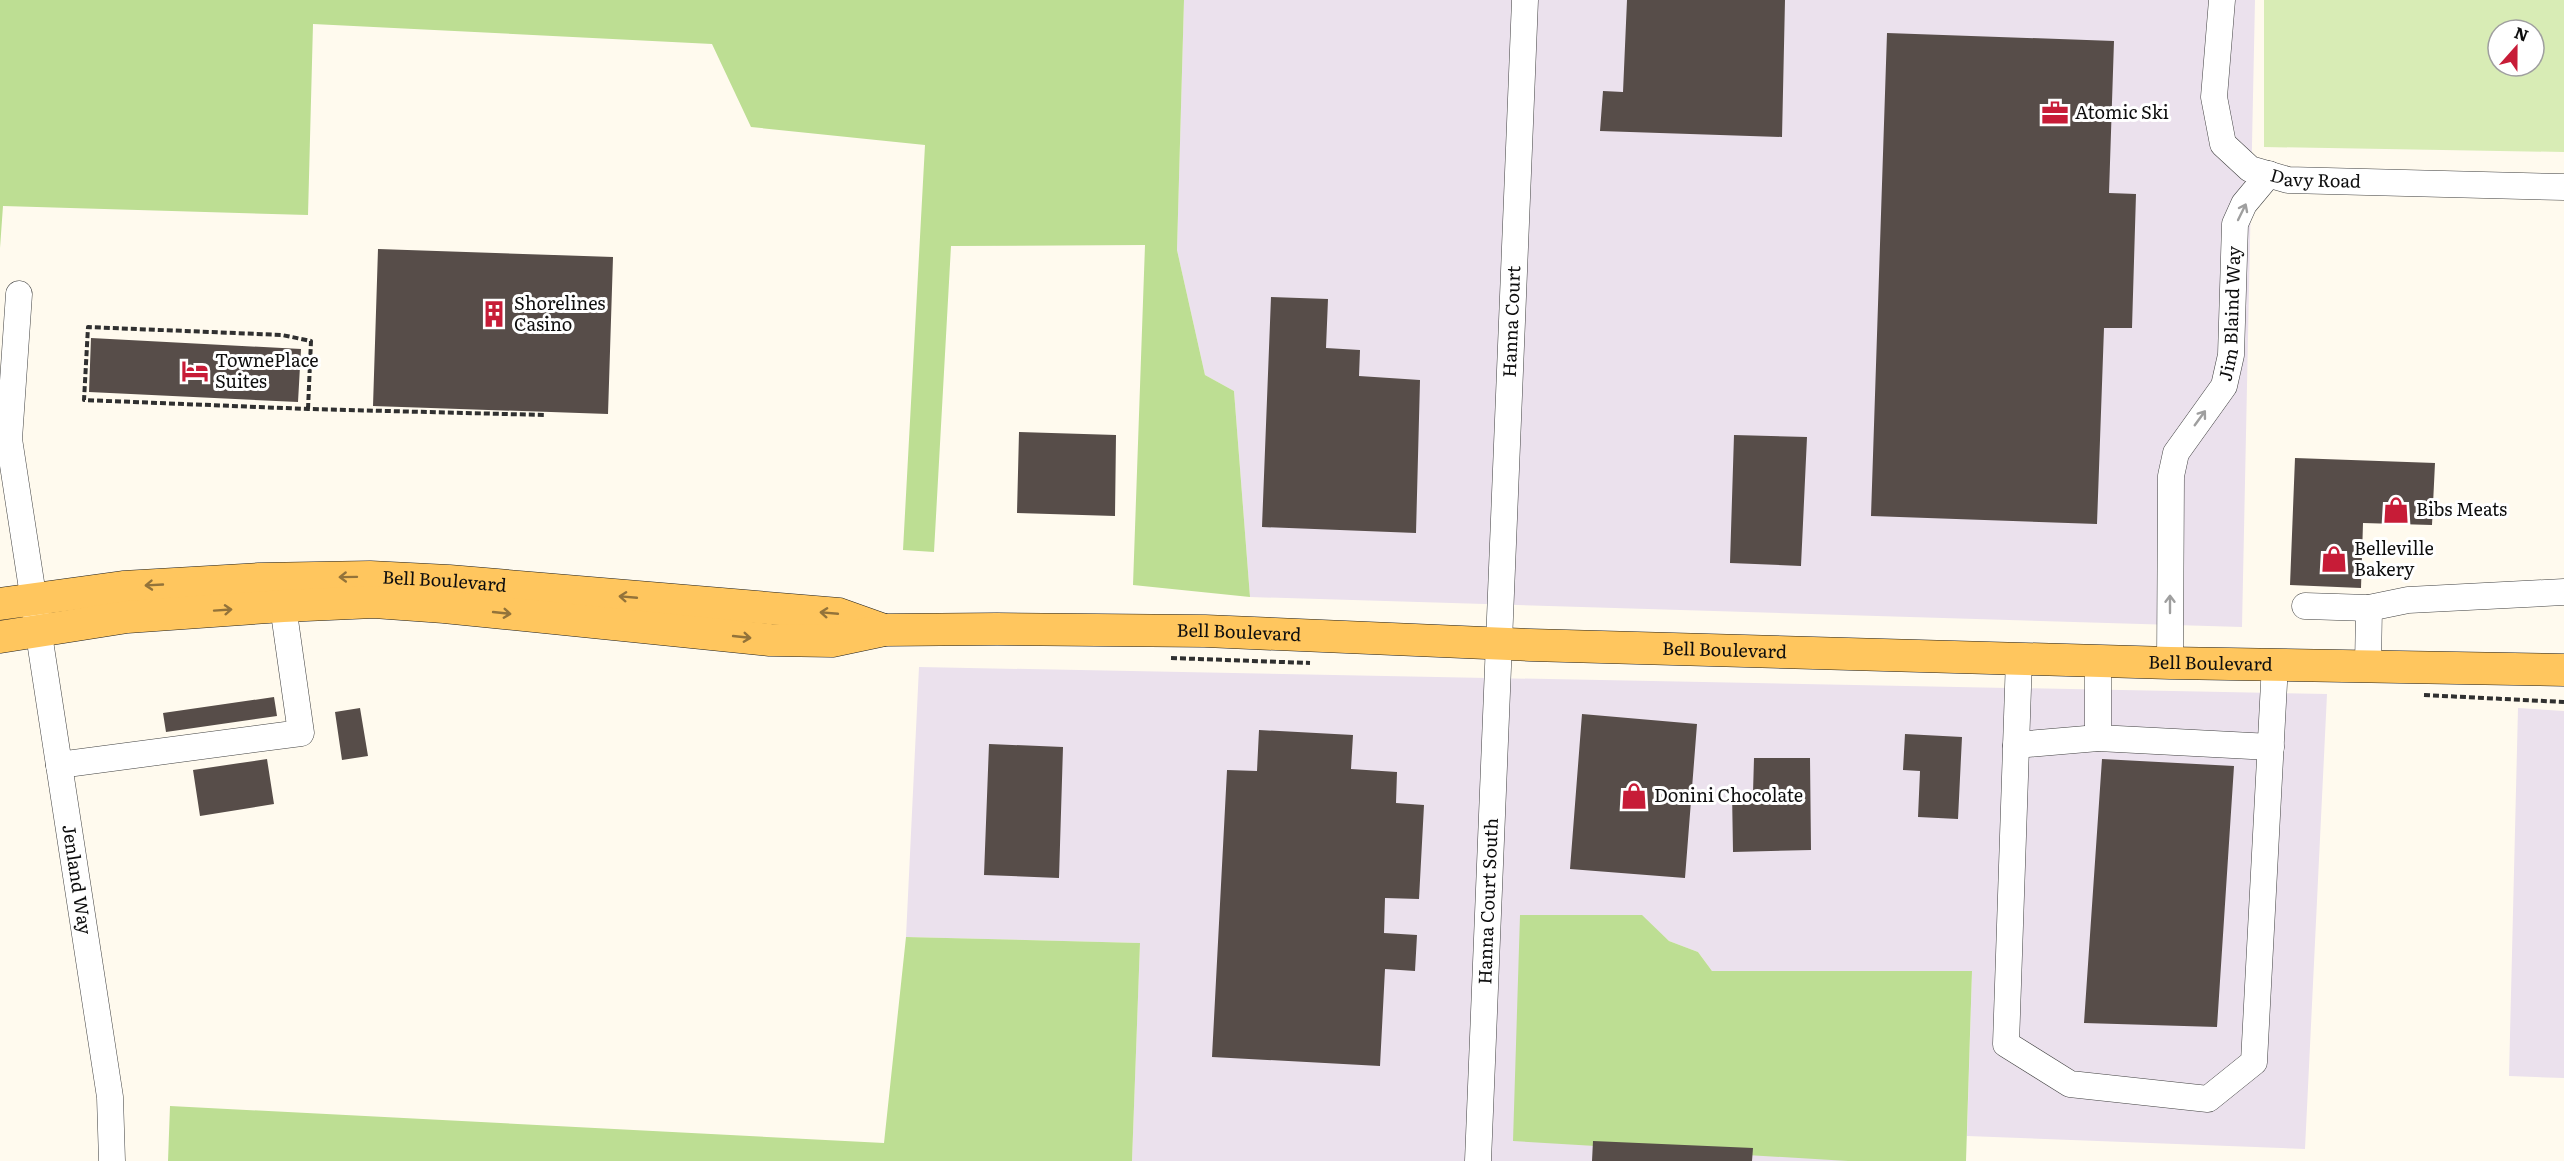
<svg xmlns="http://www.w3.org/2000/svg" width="2564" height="1161" font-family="Literata,serif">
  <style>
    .industrial { fill: #ebe1ed }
    .green { fill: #d8ecb5; fill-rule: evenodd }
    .forest { fill: #bdde93 }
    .building { fill: #574d49 }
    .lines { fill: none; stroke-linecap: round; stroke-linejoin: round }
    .minor-casing { stroke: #414141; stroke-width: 27 }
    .major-casing { stroke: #1f1f1f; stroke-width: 33 }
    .path { stroke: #303030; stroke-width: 4; stroke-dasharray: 6 3; stroke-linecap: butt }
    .minor { stroke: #fff; stroke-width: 26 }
    .major { stroke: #ffc65e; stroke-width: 32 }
    .oneway { stroke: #9f9f9f }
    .oneway2 { stroke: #93733a }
    .labels { text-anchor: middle; stroke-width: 6; stroke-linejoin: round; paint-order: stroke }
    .poi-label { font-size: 18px; fill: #0e0e0e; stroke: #fff; text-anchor: start }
    .street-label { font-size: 18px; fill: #0e0e0e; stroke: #fff }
  </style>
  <rect width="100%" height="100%" fill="#fffaee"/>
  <path class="industrial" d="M1184 0H2255L2242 627 1250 597 1234 391 1205 375 1177 250Z
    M919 667 2327 694 2305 1149 1967 1136 1972 971H1712L1698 952 1669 941 1641 915H1521L1848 1161H1132L1140 943 906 937Z
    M2518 708 2564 711V1078L2509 1076Z"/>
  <path class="green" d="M2264 0H2564V152L2264 147ZM2498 30H2534V66H2498Z"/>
  <path class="forest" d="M0 0H1184L1177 250 1205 375 1234 391 1250 597 1133 585 1145 245 951 246 934 552 903 550 925 145 751 127 712 44 313 24 308 215 3 206 0 248Z
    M1520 915H1642L1669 941 1698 952 1712 971H1972L1966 1161H1848L1513 1141Z
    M906 937 1140 943 1132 1161H168L170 1106 884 1143Z"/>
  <path class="building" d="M1627 0H1785L1782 137 1600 131 1603 91 1623 92Z
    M1887 33 2114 41 2109 193 2136 194 2132 328H2104L2097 524 1871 516Z
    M378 249 613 257 608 414 373 406Z
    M1271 297 1328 299 1326 348 1360 350 1359 376 1420 380 1416 533 1262 527Z
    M91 338 301 349 298 402 89 392Z
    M1019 432 1116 435 1115 516 1017 513Z
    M1734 435 1807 437 1801 566 1730 563Z
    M2295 458 2435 463 2432 525 2363 523 2361 588 2290 585Z
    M274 697 277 716 166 732 163 713Z
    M360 708 368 756 342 760 335 712Z
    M1582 714 1697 724 1685 878 1570 869Z
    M1259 730 1353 735 1351 769 1397 772 1396 803 1424 805 1419 899 1385 898 1384 933 1417 935 1415 971 1385 969 1380 1066 1212 1057 1227 770 1257 771Z
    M1905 734 1962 737 1958 819 1918 817 1920 771 1903 770Z
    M989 744 1063 747 1059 878 984 875Z
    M1754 758H1810L1811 850 1733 852 1732 791 1753 793Z
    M267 759 274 804 200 816 193 770Z
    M2102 759 2234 766 2217 1027 2084 1023Z
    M1593 1141 1753 1148 1752 1161H1592Z"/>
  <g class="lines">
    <defs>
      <g id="minor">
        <path id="s1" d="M2222 0 2214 97 2223 144 2250 169 2288 180 2564 187"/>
        <path id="s2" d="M19 294 9 439 110 1097 112 1161"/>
        <path d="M2305 606 2369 608 2408 600 2564 592"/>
        <path d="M2019 658 2006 1044 2070 1084 2208 1099 2254 1062 2275 664"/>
        <path id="s3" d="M2170 663 2171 476 2176 453 2224 386 2231 355 2235 224 2244 204 2269 174"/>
        <path d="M2368 666 2369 608"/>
        <path d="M2098 738V660"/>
        <path d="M2016 745 2098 738 2271 747"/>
        <path d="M59 765 301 733 283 606"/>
        <path id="s4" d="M1478 1161 1525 0"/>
      </g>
      <g id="major">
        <path id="s5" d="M0 604 123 587 259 579 370 577 449 581 839 614 884 630"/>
        <path id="s6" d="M0 637 127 617 283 606 374 602 444 607 770 640 832 641 884 630 997 629 1205 631 1530 645 2170 663 2564 670"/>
      </g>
    </defs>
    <use href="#minor" class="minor-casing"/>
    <use href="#major" class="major-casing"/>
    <path class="path" d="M308 409 311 341 282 335 88 327 84 400 308 409 545 415
      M1171 658 1310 663
      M2424 695 2564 702"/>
    <use href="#minor" class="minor"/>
    <use href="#major" class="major"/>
  </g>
  <defs><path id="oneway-shaft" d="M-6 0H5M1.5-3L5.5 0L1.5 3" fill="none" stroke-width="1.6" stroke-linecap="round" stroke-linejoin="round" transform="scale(1.5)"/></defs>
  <g class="oneway">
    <use href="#oneway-shaft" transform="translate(2242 212) rotate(-64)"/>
    <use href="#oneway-shaft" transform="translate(2200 418) rotate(-54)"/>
    <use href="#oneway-shaft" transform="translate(2170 604) rotate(-90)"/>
  </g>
  <g class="oneway2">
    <use href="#oneway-shaft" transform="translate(348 577) rotate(179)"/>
    <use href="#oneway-shaft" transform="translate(154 585) rotate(177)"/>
    <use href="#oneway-shaft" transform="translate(628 597) rotate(-175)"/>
    <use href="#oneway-shaft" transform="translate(223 610) rotate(-4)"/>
    <use href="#oneway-shaft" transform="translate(502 613) rotate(6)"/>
    <use href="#oneway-shaft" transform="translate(829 613) rotate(-175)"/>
    <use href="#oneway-shaft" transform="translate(742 637) rotate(6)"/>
  </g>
  <defs>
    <symbol id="office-bare" viewBox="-9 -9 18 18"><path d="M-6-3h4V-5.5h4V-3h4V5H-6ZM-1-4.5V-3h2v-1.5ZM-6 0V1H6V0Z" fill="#c71c37" stroke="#fff" stroke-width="2.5" paint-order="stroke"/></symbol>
    <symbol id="building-bare" viewBox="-9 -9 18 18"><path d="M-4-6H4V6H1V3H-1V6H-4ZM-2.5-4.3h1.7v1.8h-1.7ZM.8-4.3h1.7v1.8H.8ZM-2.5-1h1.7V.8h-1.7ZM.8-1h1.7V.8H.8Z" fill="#c71c37" stroke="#fff" stroke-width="2.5" paint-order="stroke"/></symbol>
    <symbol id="hotel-bare" viewBox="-9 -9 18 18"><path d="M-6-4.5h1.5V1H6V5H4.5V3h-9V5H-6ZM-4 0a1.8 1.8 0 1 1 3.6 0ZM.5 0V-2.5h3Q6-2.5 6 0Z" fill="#c71c37" stroke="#fff" stroke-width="2.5" paint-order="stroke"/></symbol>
    <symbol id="shop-bare" viewBox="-9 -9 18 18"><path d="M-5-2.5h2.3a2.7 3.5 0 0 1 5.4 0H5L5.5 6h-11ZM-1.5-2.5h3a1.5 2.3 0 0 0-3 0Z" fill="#c71c37" stroke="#fff" stroke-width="2.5" paint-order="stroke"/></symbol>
  </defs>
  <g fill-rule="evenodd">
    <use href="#office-bare" x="2036" y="94" width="38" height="38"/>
    <use href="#building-bare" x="475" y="295" width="38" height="38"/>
    <use href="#hotel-bare" x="176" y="352" width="38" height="38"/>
    <use href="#shop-bare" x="2377" y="491" width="38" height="38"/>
    <use href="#shop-bare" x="2315" y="540" width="38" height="38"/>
    <use href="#shop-bare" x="1615" y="777" width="38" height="38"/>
  </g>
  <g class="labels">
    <g class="poi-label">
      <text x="2075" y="119">Atomic Ski</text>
      <text x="514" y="310">Shorelines<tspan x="514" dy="21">Casino</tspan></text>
      <text x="215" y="367">TownePlace<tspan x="215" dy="21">Suites</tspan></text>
      <text x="2416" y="516">Bibs Meats</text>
      <text x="2354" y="555">Belleville<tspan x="2354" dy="21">Bakery</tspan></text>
      <text x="1654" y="802">Donini Chocolate</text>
    </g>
    <g class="street-label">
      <text dy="6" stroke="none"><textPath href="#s1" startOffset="249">Davy Road</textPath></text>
      <text dy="6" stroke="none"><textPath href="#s3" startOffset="366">Jim Blaind Way</textPath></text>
      <text dy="6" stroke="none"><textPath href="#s4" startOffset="840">Hanna Court</textPath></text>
      <text dy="6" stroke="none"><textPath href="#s5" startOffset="446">Bell Boulevard</textPath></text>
      <text dy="6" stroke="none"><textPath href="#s6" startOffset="1244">Bell Boulevard</textPath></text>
      <text dy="6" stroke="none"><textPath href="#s6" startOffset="1730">Bell Boulevard</textPath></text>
      <text dy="6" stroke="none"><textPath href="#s6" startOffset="2216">Bell Boulevard</textPath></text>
      <text dy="6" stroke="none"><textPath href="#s2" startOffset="591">Jenland Way</textPath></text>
      <text dy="6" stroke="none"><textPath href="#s4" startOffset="260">Hanna Court South</textPath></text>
    </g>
  </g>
  <g transform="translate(2516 48) rotate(21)"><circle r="28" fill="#ffffff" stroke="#9f9f9f" stroke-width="1.5"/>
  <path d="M0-4.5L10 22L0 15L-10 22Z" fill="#c71c37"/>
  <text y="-9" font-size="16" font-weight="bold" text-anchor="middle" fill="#0e0e0e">N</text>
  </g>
</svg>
